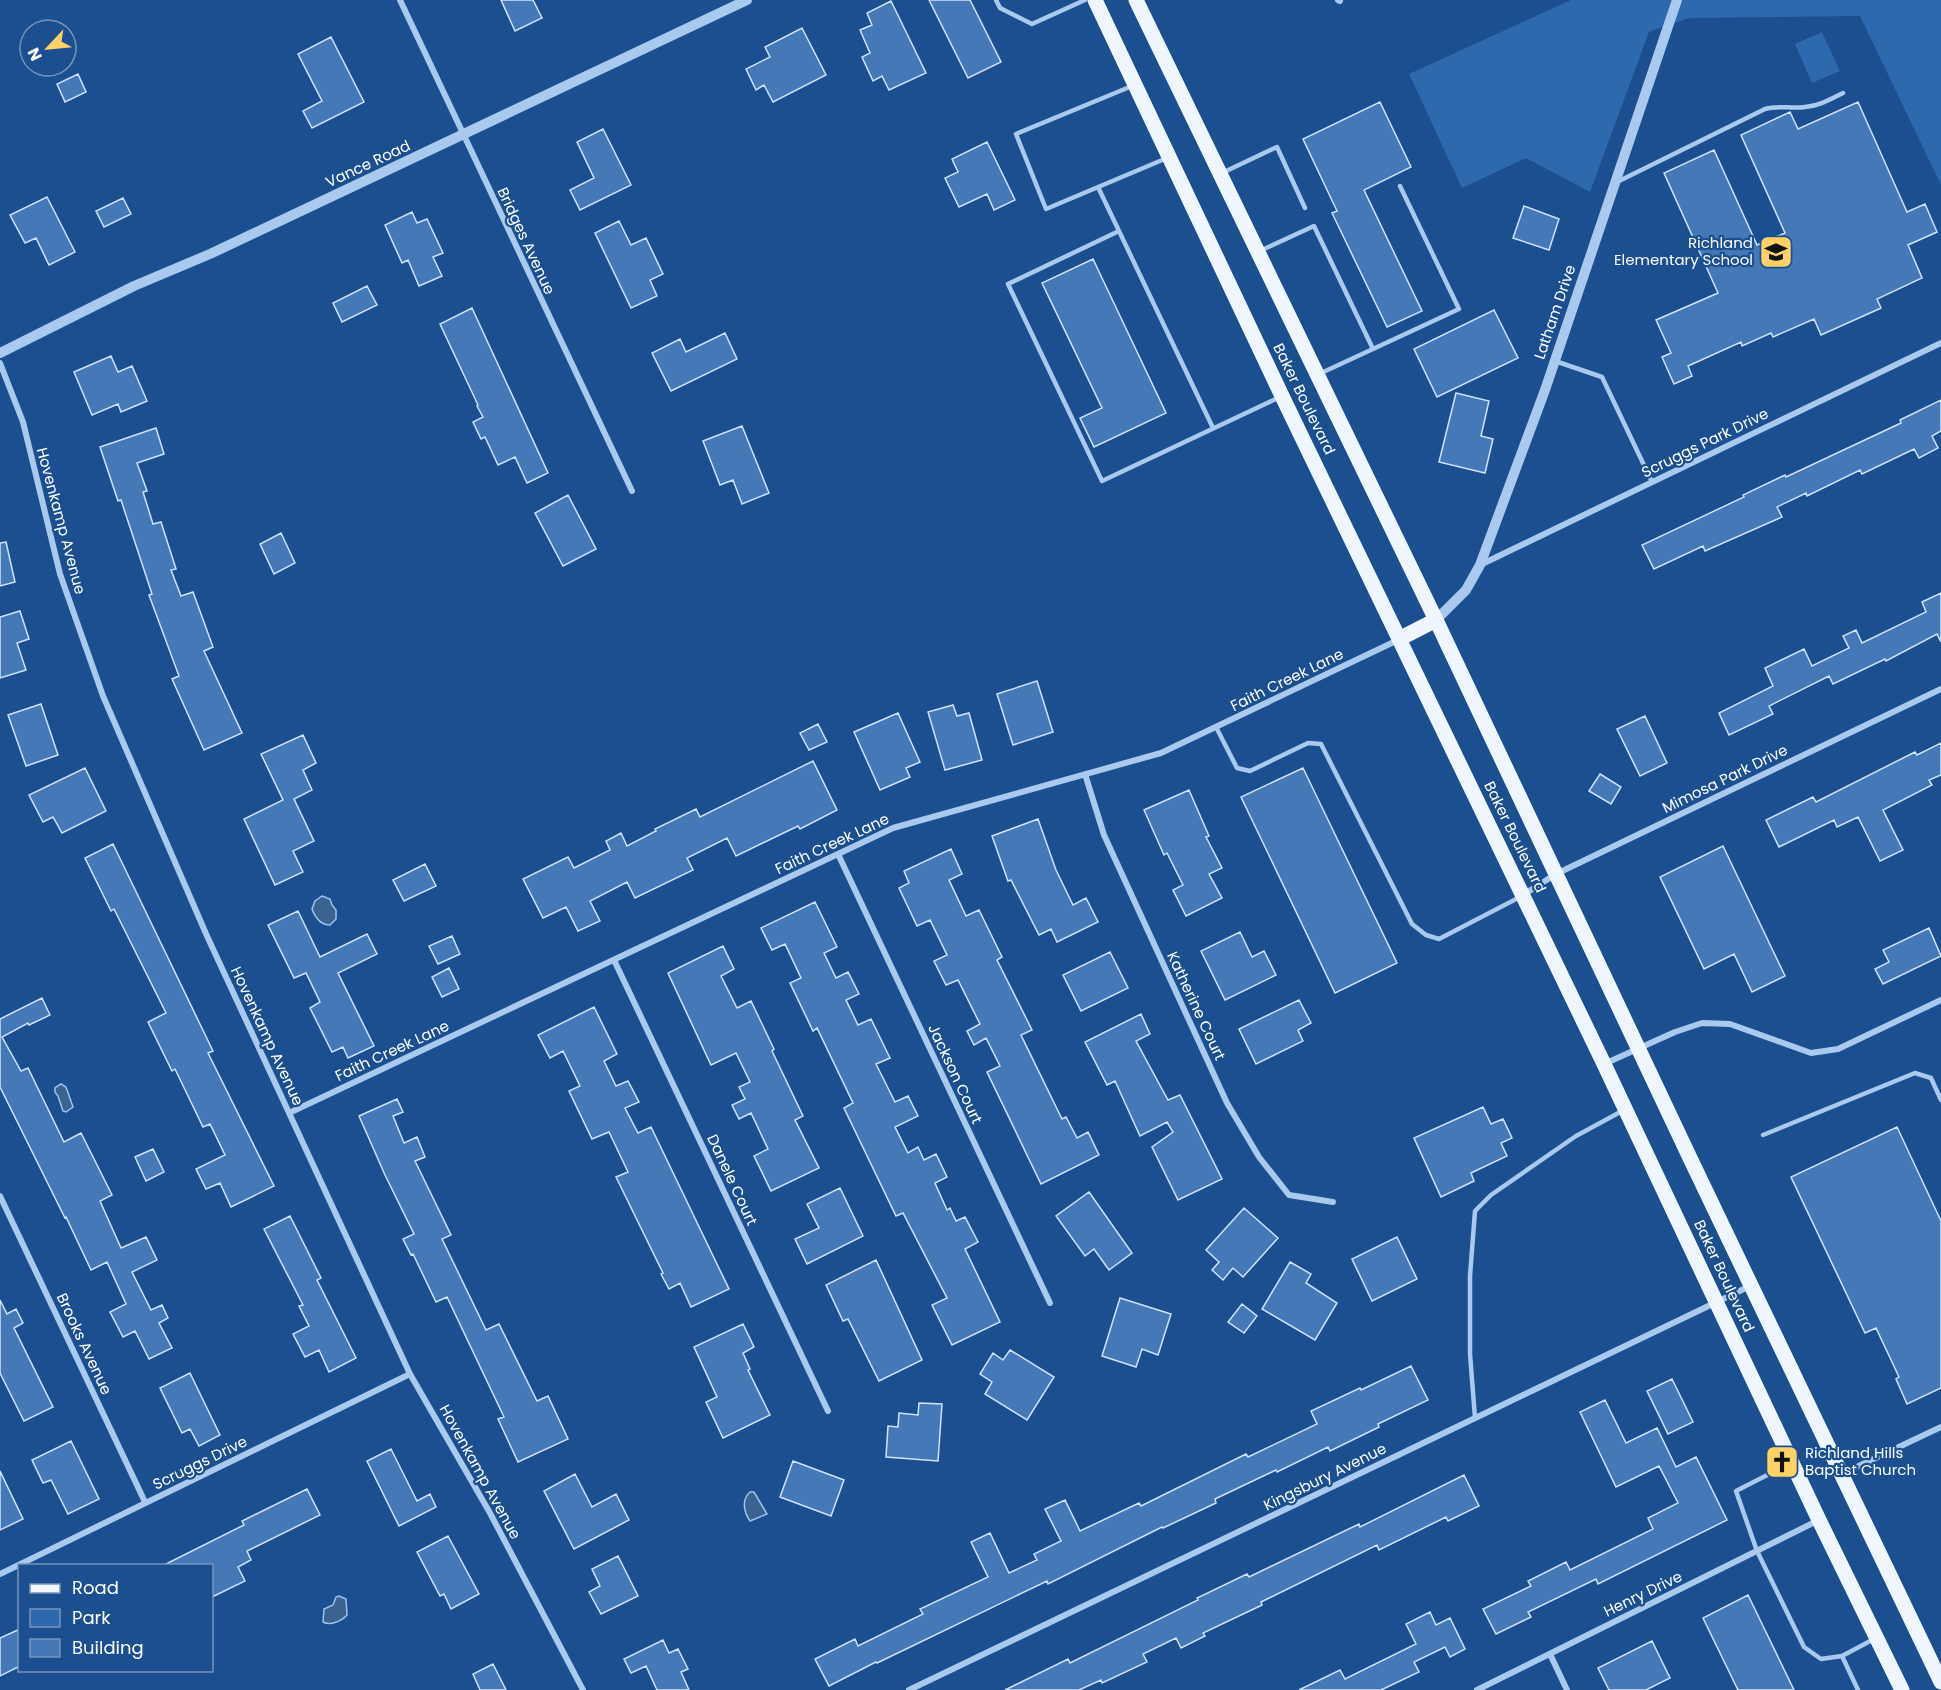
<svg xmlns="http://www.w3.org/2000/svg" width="1941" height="1690" font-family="Poppins,sans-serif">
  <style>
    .green { fill: #2e69ad }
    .water { fill: #3c6290; stroke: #9cc4f0; stroke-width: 1.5 }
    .building { fill: #4478b7; stroke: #cfe3fa; stroke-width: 1.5 }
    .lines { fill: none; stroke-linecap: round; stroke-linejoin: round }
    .service { stroke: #a9c9ee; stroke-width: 4.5 }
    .minor { stroke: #a9c9ee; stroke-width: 6 }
    .tertiary { stroke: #a9c9ee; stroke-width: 10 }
    .primary { stroke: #f0f6ff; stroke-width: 15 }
    .labels { text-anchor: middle; stroke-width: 4.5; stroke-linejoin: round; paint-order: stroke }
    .street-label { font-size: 15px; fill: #fff; stroke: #1b4f8f }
    .poi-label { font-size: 15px; fill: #fff; stroke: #1b4f8f; text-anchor: end }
  </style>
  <rect width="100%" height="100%" fill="#1b4f8f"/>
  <path class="green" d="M1571 0H1941V185L1860 16 1689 18 1649 32 1590 192 1526 158 1462 188 1409 74Z
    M1822 32 1840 71 1812 83 1795 44Z"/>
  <path class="water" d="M322 896 330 899 332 905 336 910V919L330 925C320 925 315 917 312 909L315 901Z
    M61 1084 66 1087 73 1107 66 1112 63 1111 58 1096 55 1092V1088Z
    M750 1492H754L767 1514 750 1521C744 1512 741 1500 750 1492Z
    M339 1596 346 1599 347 1615C342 1621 330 1626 323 1622L324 1609 333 1605 336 1597Z"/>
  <path class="building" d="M501 0H533L542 18 515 31Z
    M929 0H970L1001 62 968 78Z
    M891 1 926 73 889 90 882 76 873 81 862 57 870 53 860 30 872 25 867 13Z
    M802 28 826 75 773 102 764 85 756 90 746 69 770 57 765 47Z
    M331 37 364 102 312 128 303 111 322 101 298 54Z
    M78 74 86 92 65 102 57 84Z
    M1380 102 1411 167 1364 190 1422 311 1387 327 1332 213 1337 211 1303 139Z
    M1858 102 1907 212 1925 204 1937 232 1908 245 1922 278 1877 299 1881 308 1821 335 1814 319 1773 337 1771 333 1742 346 1741 342 1688 366 1692 376 1674 384 1662 357 1671 353 1656 320 1718 293 1664 173 1714 150 1757 245 1785 233 1741 135 1790 112 1798 129Z
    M603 129 631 185 580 210 570 190 594 178 577 142Z
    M987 142 1015 200 994 210 987 194 959 207 945 178 958 172 952 159Z
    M47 197 75 252 49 265 36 238 25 243 10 215Z
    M123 198 131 214 104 227 96 211Z
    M1524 206 1559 219 1549 250 1513 238Z
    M412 212 417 223 427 219 443 253 433 257 442 276 419 286 408 260 402 263 385 225Z
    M619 221 631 245 646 238 663 274 650 280 657 296 631 308 595 233Z
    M1093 259 1166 413 1094 447 1080 418 1102 408 1042 283Z
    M367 286 377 305 342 322 333 303Z
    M472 308 548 473 527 483 515 457 498 465 485 437 481 439 473 422 483 417 477 406 478 405 440 324Z
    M1494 310 1518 358 1437 397 1414 349Z
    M725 333 737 359 671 391 652 353 680 339 686 352Z
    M111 356 118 372 132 366 147 401 121 412 118 404 92 415 74 372Z
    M1456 393 1489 401 1481 436 1493 439 1485 473 1439 462Z
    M1941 400V431L1932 436 1938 448 1919 458 1914 449 1862 474 1860 470 1807 496 1806 493 1777 507 1782 517 1705 551 1703 546 1654 569 1642 545 1744 497 1743 495 1785 475 1786 477 1901 423 1900 420Z
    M742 426 769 493 742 504 733 480 720 485 703 441Z
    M156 428 164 454 137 463 147 491 143 492 153 524 161 522 176 569 171 570 181 596 193 592 213 647 204 651 242 733 204 750 172 679 179 676 149 595 152 594 121 500 118 501 100 447Z
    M568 495 596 549 563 566 535 513Z
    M281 533 295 563 274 574 260 544Z
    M6 542 15 582 0 586V543Z
    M1941 593V642L1937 634 1886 661 1885 659 1833 684 1829 676 1769 706 1773 714 1729 735 1719 713 1773 686 1765 668 1804 649 1812 666 1849 648 1843 636 1856 630 1862 643 1926 612 1922 602Z
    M20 611 29 639 17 643 26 670 0 678V617Z
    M1037 681 1053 732 1013 745 997 694Z
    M41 704 58 755 26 766 8 715Z
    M953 705 957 716 969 713 982 760 945 770 928 712Z
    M898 713 920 762 906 768 910 777 880 790 854 732Z
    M1645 716 1667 763 1640 776 1617 729Z
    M818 724 827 742 809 750 800 733Z
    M303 735 316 763 303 770 312 790 294 799 314 841 293 851 303 872 275 885 244 819 283 800 261 754Z
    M1941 743V775L1929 780 1932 785 1883 810 1903 850 1880 861 1858 817 1837 827 1834 820 1779 847 1766 820 1813 797 1816 802 1915 752 1917 755Z
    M813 761 837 810 800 829 798 826 736 856 727 838 687 858 693 870 635 898 627 882 590 901 600 921 578 931 566 907 543 918 523 879 568 857 574 868 610 850 606 841 621 833 627 846 656 831 655 829 696 809 700 817Z
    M85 768 106 811 62 833 53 817 43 822 29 795Z
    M1303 768 1397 963 1335 993 1241 797Z
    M1600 774 1621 787 1611 804 1589 791Z
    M1189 790 1209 836 1206 837 1222 868 1209 874 1222 898 1186 916 1173 890 1183 885 1167 853 1164 855 1144 810Z
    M1038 819 1056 870 1073 905 1086 898 1098 922 1057 942 1051 929 1039 935 1011 880 1008 881 992 836Z
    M113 844 213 1051 208 1053 274 1186 231 1207 220 1183 206 1189 196 1169 225 1155 210 1124 203 1127 175 1069 172 1071 148 1022 166 1013 114 909 111 911 85 858Z
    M1723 846 1785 976 1752 992 1734 954 1704 969 1660 877Z
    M951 849 962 874 949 880 966 916 979 910 1002 957 997 960 1032 1030 1021 1035 1062 1119 1066 1117 1077 1138 1088 1132 1099 1155 1041 1184 987 1072 1000 1066 986 1038 974 1045 967 1031 980 1024 958 980 946 985 934 961 947 955 930 920 917 926 899 888 909 883 904 871Z
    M425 864 436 886 404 901 393 880Z
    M815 902 837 947 824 953 836 978 848 972 859 994 846 1000 858 1025 871 1019 890 1058 876 1064 895 1102 908 1096 918 1116 895 1127 908 1153 918 1147 924 1160 936 1154 947 1177 935 1183 947 1210 950 1208 956 1221 965 1217 978 1242 965 1249 1000 1322 952 1345 932 1305 947 1298 903 1213 896 1216 844 1108 853 1103 817 1028 813 1031 790 983 801 978 785 944 772 950 761 928Z
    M298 911 320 957 367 934 377 954 338 973 374 1046 348 1058 343 1047 332 1052 310 1008 320 1002 306 973 294 978 268 925Z
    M1929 928 1941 956 1883 984 1875 969 1889 962 1883 950Z
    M1240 932 1252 957 1264 951 1276 975 1225 1000 1201 951Z
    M452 936 460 954 438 964 429 946Z
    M723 946 734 969 721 976 737 1008 751 1001 774 1049 772 1051 803 1116 795 1120 819 1168 771 1191 754 1156 768 1149 751 1113 739 1119 732 1105 745 1099 739 1087 750 1082 736 1053 711 1065 668 973Z
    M1110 952 1128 988 1081 1011 1063 975Z
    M449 968 459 989 442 997 432 977Z
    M42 998 50 1015 29 1025 28 1023 2 1037 21 1071 28 1068 64 1142 81 1133 112 1195 100 1201 121 1248 146 1237 157 1260 132 1272 151 1310 162 1305 168 1318 159 1323 172 1348 149 1359 135 1331 123 1337 110 1312 126 1304 107 1262 91 1270 66 1217 65 1218 0 1087V1019Z
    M1299 1000 1311 1023 1298 1030 1303 1041 1256 1064 1239 1029Z
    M594 1007 617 1054 604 1061 616 1086 628 1081 639 1102 625 1108 638 1133 651 1127 729 1289 691 1307 680 1283 669 1289 661 1274 663 1273 616 1177 628 1172 609 1132 592 1139 569 1091 580 1086 563 1051 550 1058 538 1035Z
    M1141 1014 1150 1034 1136 1041 1168 1100 1180 1095 1222 1179 1178 1200 1152 1147 1173 1132 1167 1122 1140 1136 1115 1081 1107 1085 1085 1042Z
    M397 1099 403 1112 393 1116 404 1143 417 1137 425 1157 415 1161 451 1235 442 1239 486 1330 499 1324 537 1401 548 1396 568 1439 518 1462 498 1419 504 1417 447 1297 436 1302 413 1254 411 1255 403 1239 414 1234 385 1175 359 1116Z
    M1483 1107 1491 1124 1503 1119 1512 1138 1501 1143 1507 1156 1471 1173 1474 1181 1441 1197 1414 1138Z
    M1897 1127 1941 1221V1388L1907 1404 1896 1379 1899 1377 1876 1328 1865 1333 1791 1177Z
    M153 1149 164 1172 146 1181 135 1157Z
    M840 1188 863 1236 807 1264 795 1239 819 1228 807 1204Z
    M1089 1192 1132 1253 1109 1270 1094 1249 1085 1256 1056 1216Z
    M1244 1208 1278 1238 1243 1277 1233 1268 1223 1280 1212 1270 1219 1262 1206 1250Z
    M290 1216 321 1278 317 1280 356 1358 329 1372 319 1350 305 1357 293 1334 309 1326 299 1306 303 1305 264 1229Z
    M1397 1237 1417 1279 1372 1301 1352 1259Z
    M876 1260 922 1360 879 1381 848 1319 843 1321 826 1285Z
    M1290 1262 1311 1274 1306 1283 1337 1303 1315 1340 1262 1309Z
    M1120 1298 1171 1314 1158 1355 1142 1349 1136 1367 1102 1356Z
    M0 1300 7 1314 16 1309 23 1323 14 1328 53 1407 24 1421 0 1373Z
    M1242 1304 1257 1316 1244 1333 1228 1322Z
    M743 1324 754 1347 743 1353 750 1369 748 1370 770 1415 723 1438 706 1402 717 1397 694 1347Z
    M1010 1350 1054 1377 1027 1420 985 1394 992 1382 980 1374 993 1353 1003 1360Z
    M1411 1366 1428 1400 1378 1424 1379 1427 1330 1451 1328 1447 1277 1472 1276 1470 1215 1499 1216 1503 1163 1528 1162 1527 1048 1584 1047 1581 877 1663 876 1662 829 1686 815 1659 855 1639 858 1646 923 1614 920 1609 988 1577 971 1542 990 1533 1009 1573 1037 1560 1034 1554 1061 1541 1045 1509 1065 1500 1080 1531 1139 1503 1141 1506 1246 1454 1248 1457 1317 1424 1311 1411 1360 1388 1361 1390Z
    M190 1373 220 1435 199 1446 190 1429 182 1433 160 1388Z
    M1672 1379 1693 1422 1668 1434 1647 1391Z
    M1605 1400 1626 1443 1657 1428 1676 1467 1696 1457 1727 1520 1598 1584 1596 1579 1528 1612 1531 1617 1496 1634 1483 1609 1531 1586 1528 1581 1566 1562 1570 1570 1653 1529 1648 1518 1678 1503 1659 1466 1616 1487 1580 1412Z
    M919 1403 942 1404 938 1461 886 1457 888 1426 898 1427 899 1413 918 1415Z
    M71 1441 99 1499 68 1514 51 1480 43 1483 32 1460Z
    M391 1449 417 1501 430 1494 436 1507 399 1526 367 1461Z
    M793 1461 844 1480 831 1516 780 1497Z
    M0 1471 23 1519 0 1530Z
    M575 1474 592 1507 616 1494 629 1520 574 1549 544 1491Z
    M1464 1475 1479 1506 1448 1521 1446 1517 1379 1550 1377 1545 1261 1602 1262 1605 1203 1633 1205 1636 1181 1648 1176 1638 1143 1654 1147 1662 1102 1683 1101 1680 1079 1690H1005L1068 1659 1070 1663 1198 1600 1197 1598 1247 1574 1249 1577 1359 1524 1360 1527Z
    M307 1489 320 1515 247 1551 251 1560 238 1567 245 1581 212 1597V1566H162L244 1525 242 1521Z
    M448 1536 479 1594 451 1609 444 1594 440 1596 417 1552Z
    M618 1556 638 1596 601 1614 589 1592 600 1586 592 1569Z
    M1748 1595 1794 1690H1738L1703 1618Z
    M1430 1612 1436 1625 1450 1618 1465 1649 1450 1657 1445 1647 1414 1662 1419 1672 1381 1690H1299L1340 1670 1345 1679 1416 1644 1406 1624Z
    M20 1629V1666L0 1676V1638Z
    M663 1640 669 1653 678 1649 688 1669 681 1672 689 1690H657L646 1666 631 1673 624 1659Z
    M1652 1641 1670 1678 1646 1690H1609L1598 1668Z
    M493 1664 506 1690H480L473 1674Z"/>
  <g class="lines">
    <path class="service" d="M996 0 1000 8 1032 24 1085 0
      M1132 86 1016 134 1046 209 1167 158
      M1222 173 1277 147 1305 208
      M1619 181 1765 109C1779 105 1791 109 1805 107 1819 106 1831 99 1843 93
      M1098 187 1119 231
      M1262 250 1314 226 1373 349 1319 374
      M1373 349 1459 309 1400 186
      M1555 361 1602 377 1652 482
      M1213 428 1119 231 1008 284 1102 481 1280 397
      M1216 727 1237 768 1250 771 1308 743 1321 744 1412 924 1426 935 1439 939 1520 897
      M1763 1135 1915 1073 1931 1078 1941 1100
      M1475 1418 1470 1354V1276L1475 1211 1491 1195 1576 1136 1624 1110
      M1789 1464 1736 1491 1757 1551 1804 1647 1821 1659 1842 1656 1874 1639
      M1842 1656 1858 1690"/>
    <path class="minor" d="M400 0 632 491
      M1338 0 1340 1
      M0 363 23 422 60 574 103 696 207 936 410 1374 490 1513 583 1690
      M1480 565 1941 343
      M1085 774 1104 835 1227 1103 1259 1157 1289 1195 1333 1202
      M838 854 1050 1303
      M1523 895 1556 874 1941 689
      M614 960 828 1411
      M1604 1064 1675 1032 1702 1023 1730 1024 1811 1053 1838 1049 1941 1000
      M289 1113 893 828 1161 753 1398 640
      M0 1196 145 1502
      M1842 1474 1941 1427
      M0 1574 410 1374
      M1550 1654 1567 1690
      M909 1690 1750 1286
      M1477 1690 1819 1520"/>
    <path class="tertiary" d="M0 353 134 286 210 254 747 0
      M1436 620 1466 590 1480 565 1545 390 1677 0"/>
    <path class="primary" d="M1095 0 1282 396 1604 1064 1819 1520 1902 1690
      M1136 0 1436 620 1690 1158 1941 1682
      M1399 639 1436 620"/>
  </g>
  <defs>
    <symbol id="school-square" viewBox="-11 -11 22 22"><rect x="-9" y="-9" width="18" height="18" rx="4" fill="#ffd166" stroke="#1b4f8f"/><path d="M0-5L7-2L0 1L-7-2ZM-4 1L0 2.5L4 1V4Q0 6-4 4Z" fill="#111"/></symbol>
    <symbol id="church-square" viewBox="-11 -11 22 22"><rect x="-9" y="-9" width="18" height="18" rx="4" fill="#ffd166" stroke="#1b4f8f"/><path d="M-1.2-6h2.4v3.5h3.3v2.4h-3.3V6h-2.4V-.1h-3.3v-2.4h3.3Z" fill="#111"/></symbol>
  </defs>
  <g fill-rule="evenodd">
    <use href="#school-square" x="1757" y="233" width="38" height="38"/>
    <use href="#church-square" x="1763" y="1443" width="38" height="38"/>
  </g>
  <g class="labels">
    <g class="street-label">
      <text transform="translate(368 164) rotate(-25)" y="5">Vance Road</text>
      <text transform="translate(526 241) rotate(65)" y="5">Bridges Avenue</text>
      <text transform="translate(1555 312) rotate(-71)" y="5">Latham Drive</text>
      <text transform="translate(1304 399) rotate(64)" y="5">Baker Boulevard</text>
      <text transform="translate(1705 443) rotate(-26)" y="5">Scruggs Park Drive</text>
      <text transform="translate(61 521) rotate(75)" y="5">Hovenkamp Avenue</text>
      <text transform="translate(1287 680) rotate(-26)" y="5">Faith Creek Lane</text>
      <text transform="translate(1725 779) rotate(-26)" y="5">Mimosa Park Drive</text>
      <text transform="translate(1515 837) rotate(64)" y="5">Baker Boulevard</text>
      <text transform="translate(832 844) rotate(-25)" y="5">Faith Creek Lane</text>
      <text transform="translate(1196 1006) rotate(65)" y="5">Katherine Court</text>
      <text transform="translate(267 1036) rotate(65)" y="5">Hovenkamp Avenue</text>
      <text transform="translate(392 1051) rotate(-25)" y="5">Faith Creek Lane</text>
      <text transform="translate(955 1074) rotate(65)" y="5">Jackson Court</text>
      <text transform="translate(732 1180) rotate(65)" y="5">Danele Court</text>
      <text transform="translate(1724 1276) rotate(65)" y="5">Baker Boulevard</text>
      <text transform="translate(84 1344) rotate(65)" y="5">Brooks Avenue</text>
      <text transform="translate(200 1463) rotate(-26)" y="5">Scruggs Drive</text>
      <text transform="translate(480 1472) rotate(61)" y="5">Hovenkamp Avenue</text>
      <text transform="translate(1325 1477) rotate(-26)" y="5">Kingsbury Avenue</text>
      <text transform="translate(1643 1594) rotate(-26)" y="5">Henry Drive</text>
    </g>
    <g class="poi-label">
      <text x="1753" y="248">Richland<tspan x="1753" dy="17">Elementary School</tspan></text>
      <text x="1805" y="1458" text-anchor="start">Richland Hills<tspan x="1805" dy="17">Baptist Church</tspan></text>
    </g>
  </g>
  <rect x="18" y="1564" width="195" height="108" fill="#1b4f8f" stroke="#7695bc" stroke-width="1.5"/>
  <rect x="30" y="1584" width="30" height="9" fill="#f0f6ff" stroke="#7695bc" stroke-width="1.5"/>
  <text x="72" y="1594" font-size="18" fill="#ffffff">Road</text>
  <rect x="30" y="1609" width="30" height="18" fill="#2e69ad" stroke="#7695bc" stroke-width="1.5"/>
  <text x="72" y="1624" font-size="18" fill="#ffffff">Park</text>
  <rect x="30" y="1639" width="30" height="18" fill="#4478b7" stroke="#7695bc" stroke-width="1.5"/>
  <text x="72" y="1654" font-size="18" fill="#ffffff">Building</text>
  <g transform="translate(48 48) rotate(244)"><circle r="28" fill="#1b4f8f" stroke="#7695bc" stroke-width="1.5"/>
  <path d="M0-4.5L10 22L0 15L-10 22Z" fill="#ffd166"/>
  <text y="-9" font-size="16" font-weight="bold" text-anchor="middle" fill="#ffffff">N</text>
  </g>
</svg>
